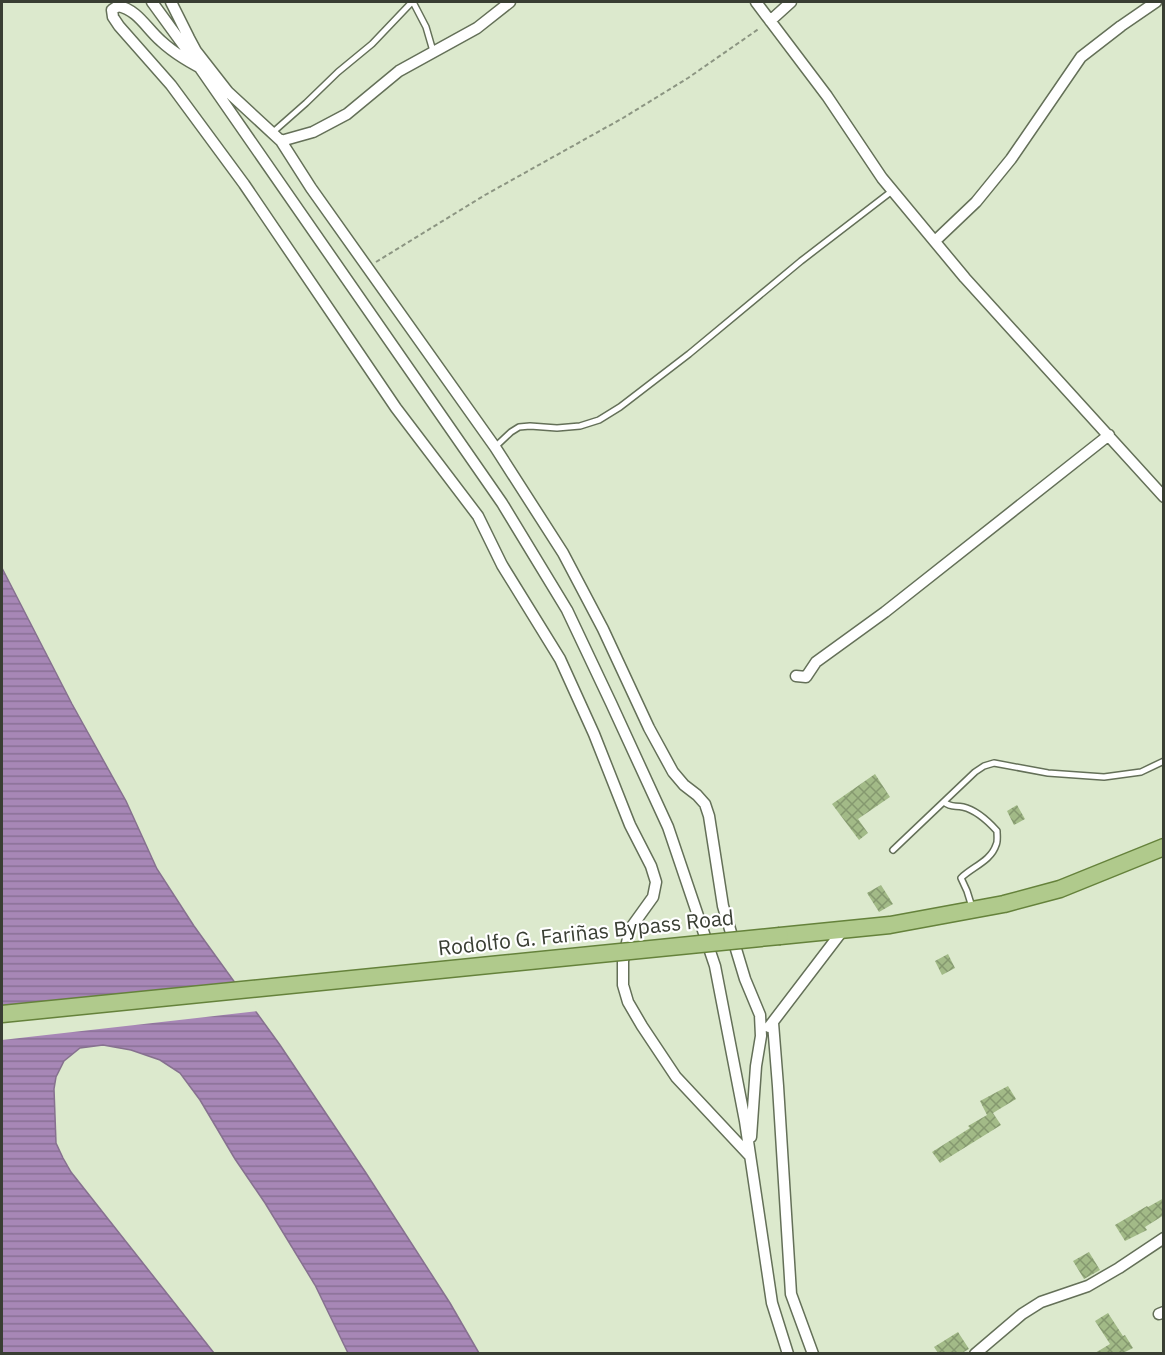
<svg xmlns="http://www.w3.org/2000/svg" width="1165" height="1355" font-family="'IBM Plex Sans',sans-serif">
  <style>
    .water { fill: url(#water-rules); stroke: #86718f; stroke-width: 1.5 }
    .pier { fill: #dce9cd }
    .building { fill: url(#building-cross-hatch) }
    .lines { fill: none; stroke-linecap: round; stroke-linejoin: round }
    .service-casing { stroke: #647058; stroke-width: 8 }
    .minor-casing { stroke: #647058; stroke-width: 13 }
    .primary-casing { stroke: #65823b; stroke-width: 19 }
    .path { stroke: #8c9582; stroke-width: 2; stroke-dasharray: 4.5 3; stroke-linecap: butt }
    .service { stroke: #fff; stroke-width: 5 }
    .minor { stroke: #fff; stroke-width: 10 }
    .primary { stroke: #b0ca8c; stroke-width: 16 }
    .primary-bridge-casing { stroke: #65823b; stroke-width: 19; stroke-linecap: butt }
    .primary-bridge { stroke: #b0ca8c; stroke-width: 16 }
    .labels { text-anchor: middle; stroke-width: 4.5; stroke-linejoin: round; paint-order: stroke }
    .street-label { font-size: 21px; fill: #393e33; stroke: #fff }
  </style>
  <defs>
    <pattern id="water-rules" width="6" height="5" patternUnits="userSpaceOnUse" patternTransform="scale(1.5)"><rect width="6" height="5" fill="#a787b6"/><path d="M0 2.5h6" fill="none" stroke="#897095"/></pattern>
    <pattern id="building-cross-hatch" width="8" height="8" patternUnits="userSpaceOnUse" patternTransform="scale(1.5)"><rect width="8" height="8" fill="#a2ba87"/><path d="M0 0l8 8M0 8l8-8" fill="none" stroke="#85996f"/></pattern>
  </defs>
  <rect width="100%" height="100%" fill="#dce9cd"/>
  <path class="water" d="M2 568 72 704 126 801 157 869 194 926 280 1045 366 1173 450 1303 479 1353H348L315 1285 265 1203 235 1159 200 1100 180 1073 160 1060 131 1050 103 1045 80 1048 64 1061 56 1077 54 1089 56 1143 63 1158 71 1172 214 1353H2Z"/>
  <path class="pier" d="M240 984 259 1011 2 1040V1008Z"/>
  <path class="building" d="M875 774 890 797 858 819 868 833 859 840 832 804Z
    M1017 805 1025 819 1014 825 1007 811Z
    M881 885 893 904 879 912 867 893Z
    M948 954 955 968 942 975 935 961Z
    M1008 1086 1016 1099 993 1113 1001 1125 940 1163 932 1152 970 1128 968 1126 987 1115 980 1101Z
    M1164 1198V1215L1145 1227 1147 1230 1125 1241 1115 1225 1147 1206 1148 1207Z
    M1089 1252 1100 1270 1084 1279 1073 1261Z
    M1108 1313 1123 1336 1125 1335 1133 1348 1123 1353H1095L1110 1344 1095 1321Z
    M958 1332 969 1349 962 1353H938L934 1347Z"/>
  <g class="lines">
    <defs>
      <path id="service" d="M413 2 426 27 433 51
        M272 133 306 103 338 72 372 44 412 2
        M495 447 511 432 519 427 530 426 557 428 580 426 599 420 620 407 689 354 801 261 892 191
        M944 802C951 808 955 805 963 807 976 810 988 821 997 831 997 835 998 842 996 845 991 861 972 867 961 878L967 891 972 907
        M893 850 975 772 984 766 994 763 1048 773 1104 777 1141 772 1164 761"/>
      <path id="minor" d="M152 2 200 68 502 503 567 610 611 703 668 827 715 966 745 1121 772 1303 788 1354
        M171 2 189 38 196 51 228 92 281 141 311 188 495 447 563 553 603 629 649 728 673 772 684 785 697 795 705 804 709 816 723 906 745 979 760 1015 761 1036 756 1066 751 1137
        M756 2 827 96 882 178 965 278 1164 497
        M770 21 791 2
        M213 74C194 65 176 55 161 41 146 28 138 10 118 6L112 10 113 17 119 26 171 85 244 184 396 408 478 516 502 565 560 659 594 734 630 825 651 866 656 882 653 897 630 929 623 961V985L628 1002 642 1026 676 1077 749 1155
        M281 141 313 132 347 114 399 71 477 28 510 2
        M935 241 976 202 1011 159 1081 57 1121 26 1156 2
        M796 676 806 677 816 662 885 612 1109 435
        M773 1023 778 1086 791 1294 813 1354
        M769 1027 843 930
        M1159 1314 1164 1312
        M975 1354 1022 1314 1041 1302 1088 1286 1119 1268 1164 1238"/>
      <path id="primary" d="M780 936 890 925 1004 904 1060 889 1164 847"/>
    </defs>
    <use href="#service" class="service-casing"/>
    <use href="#minor" class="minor-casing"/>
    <use href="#primary" class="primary-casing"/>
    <path class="path" d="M376 262 485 195 623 118 688 78 760 28"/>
    <use href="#service" class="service"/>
    <use href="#minor" class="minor"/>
    <use href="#primary" class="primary"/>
    <defs>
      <path id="primary-bridge" d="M2 1014 780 936"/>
    </defs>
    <use href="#primary-bridge" class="primary-bridge-casing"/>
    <use href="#primary-bridge" class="primary-bridge"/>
  </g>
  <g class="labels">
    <g class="street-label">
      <text transform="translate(586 933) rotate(-6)" y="7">Rodolfo G. Fariñas Bypass Road</text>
    </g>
  </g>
  <rect width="1165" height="1355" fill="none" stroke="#393e33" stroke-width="6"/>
</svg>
